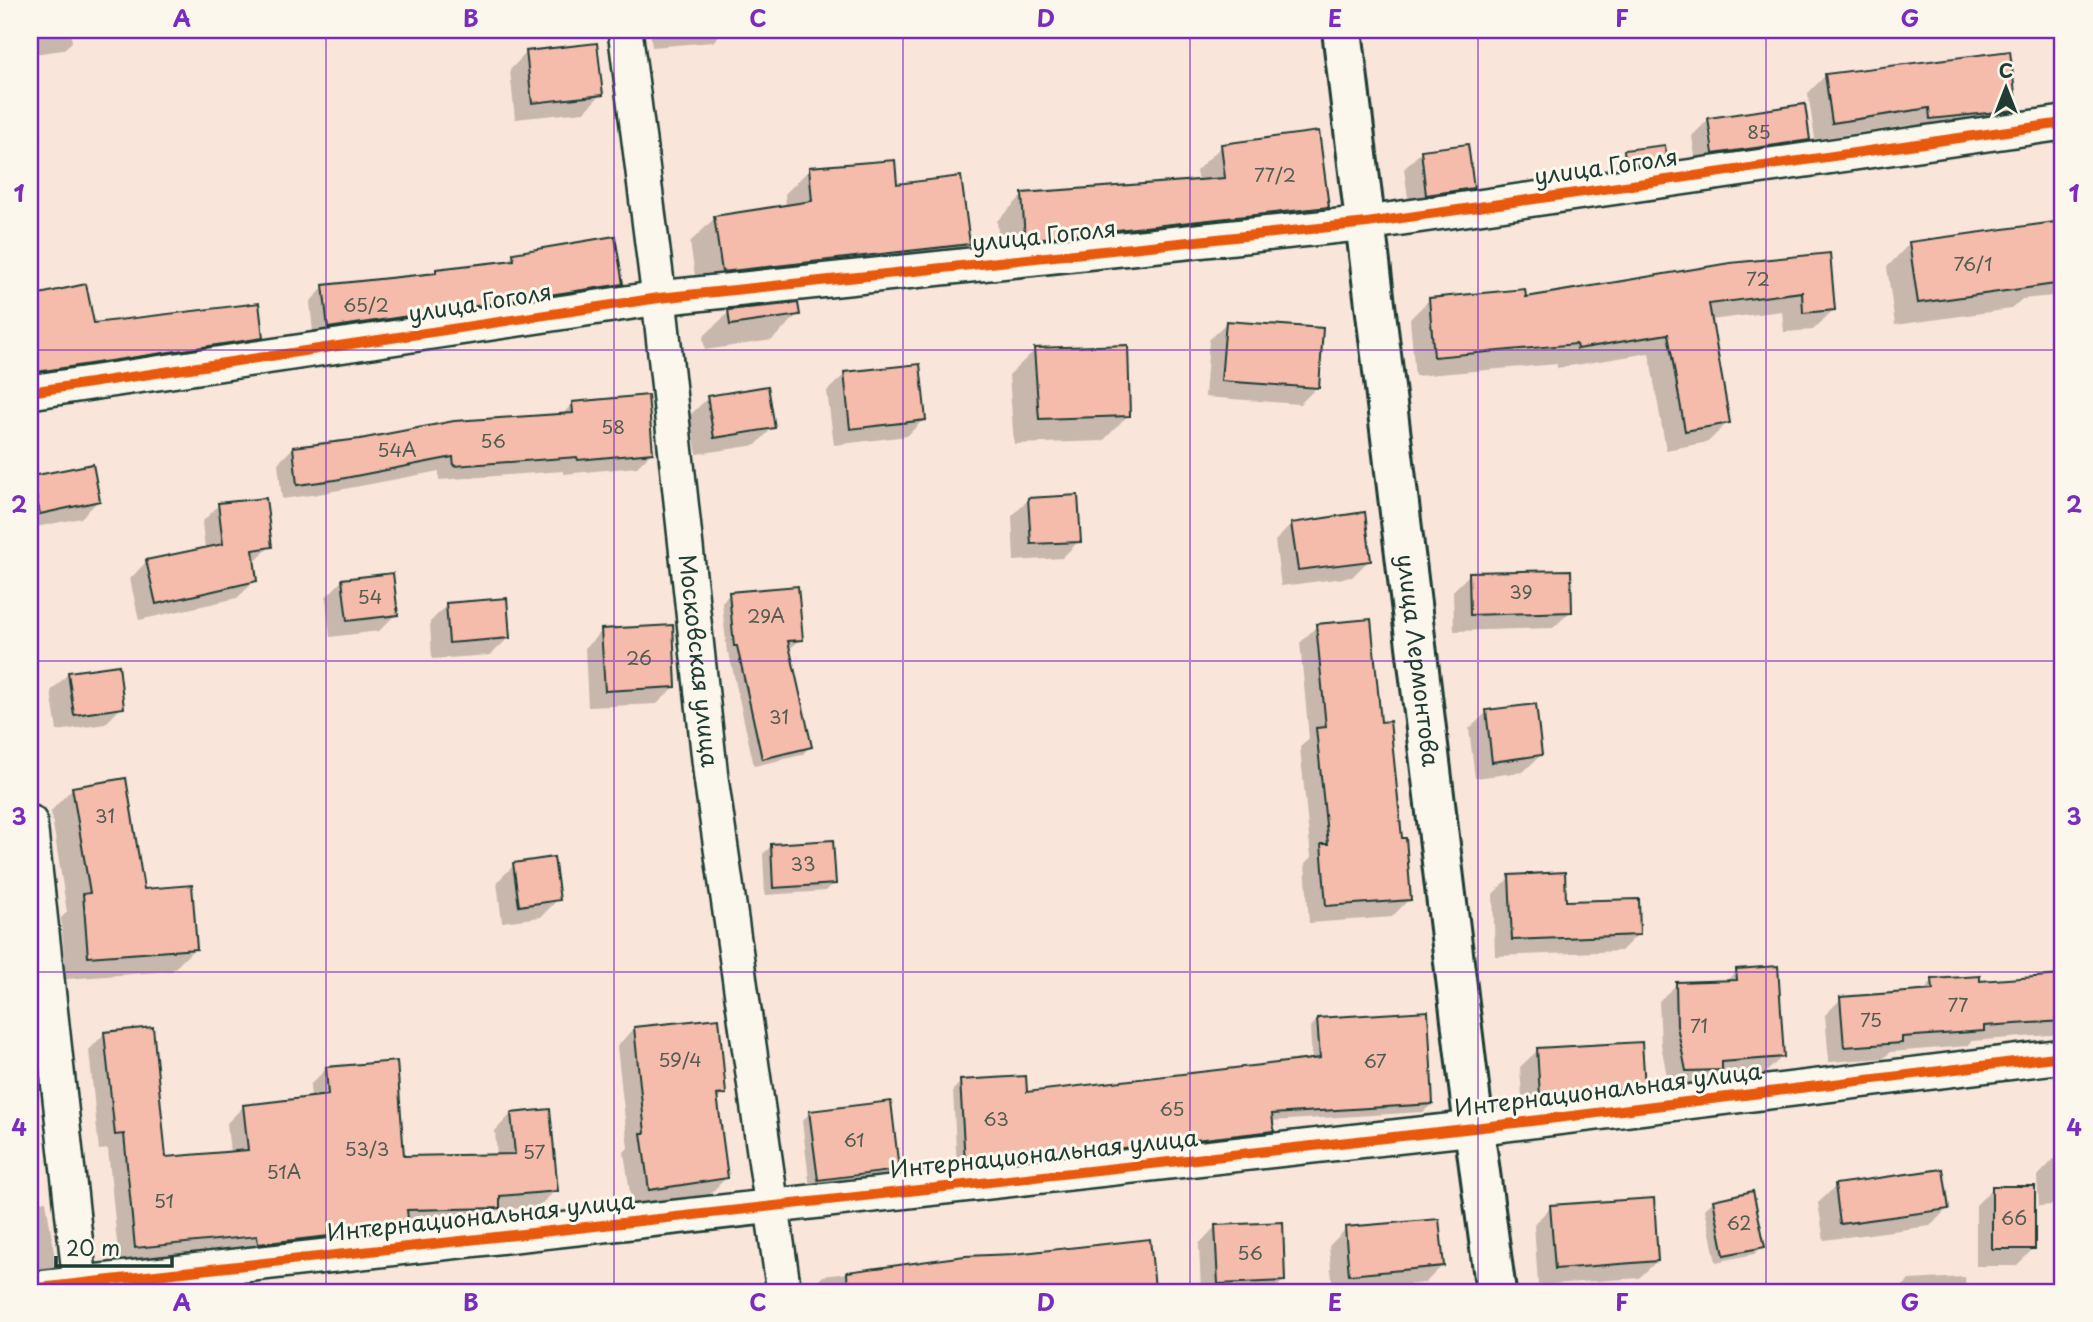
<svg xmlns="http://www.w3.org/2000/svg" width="2093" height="1322" font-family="'Playpen Sans',sans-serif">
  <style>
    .shadow { fill: #0003; fill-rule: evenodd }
    .building { fill: #f5bcac; stroke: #1f3d34; stroke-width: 2 }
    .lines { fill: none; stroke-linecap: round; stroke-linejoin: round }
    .street-casing { stroke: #1f3d34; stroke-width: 38 }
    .secondary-casing { stroke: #1f3d34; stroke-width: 44 }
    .street { stroke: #fbf7ec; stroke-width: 33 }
    .secondary { stroke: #fbf7ec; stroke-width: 38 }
    .cycleway-casing { stroke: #fbf7ec; stroke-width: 15 }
    .cycleway { stroke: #e8590c; stroke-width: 10 }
    .grid { fill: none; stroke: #7b2cbf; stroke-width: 2; stroke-opacity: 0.55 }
    .labels { text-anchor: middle; stroke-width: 6; stroke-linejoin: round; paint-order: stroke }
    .number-label { font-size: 19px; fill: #545d52 }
    .street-label { font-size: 23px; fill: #1f3d34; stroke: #fbf7ec }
    .neatline { fill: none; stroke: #7b2cbf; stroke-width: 2.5 }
    .grid-label { font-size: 23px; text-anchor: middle; font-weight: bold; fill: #7b2cbf }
  </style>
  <rect width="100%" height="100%" fill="#f9e5d9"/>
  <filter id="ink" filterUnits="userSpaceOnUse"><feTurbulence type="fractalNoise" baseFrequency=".0143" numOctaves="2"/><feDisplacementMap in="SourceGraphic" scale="14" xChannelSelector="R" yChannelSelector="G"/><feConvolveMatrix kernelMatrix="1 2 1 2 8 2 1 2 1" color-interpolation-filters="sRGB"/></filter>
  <g filter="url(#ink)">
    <path class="shadow" d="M30 30H70L72 42 63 50 33 54 41 142 30 150Z
      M650 30H721V33L713 42 652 47Z
      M527 52 601 94 584 112 515 119 510 70Z
      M1825 76 2015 109 1998 126 1913 136 1912 125 1815 139 1808 93Z
      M1709 119 1808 139 1790 157 1697 170 1692 136ZM1708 131H1712L1716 162 1713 163Z
      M1222 146 1327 206 1301 232 1001 264 997 221 1023 195 1198 182 1196 171Z
      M1422 151 1472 188 1455 205 1410 211 1404 169Z
      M1625 151 1665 160 1657 168 1618 174 1616 160Z
      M810 169 895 186 968 244 943 268 698 296 690 242 715 218 786 207 785 194Z
      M2063 217V295L2022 299 2011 309 1895 325 1887 267 1910 243 2055 224Z
      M514 255 621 283 607 298 314 342 310 302 324 287 433 275 436 271 506 262Z
      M1829 255 1833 310 1813 330 1784 332 1782 311 1710 320 1728 422 1708 442 1666 450 1649 353 1557 368V364L1415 376 1410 319 1430 299H1524Z
      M84 286 92 325 261 337 244 354 30 387V297Z
      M729 312 798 314 772 340 705 350 703 337Z
      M1226 323 1317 387 1300 404 1205 397 1209 340Z
      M1035 350 1128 415 1103 441 1014 444 1009 375Z
      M845 374 924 419 907 436 834 445 827 391Z
      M708 398 773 427 756 445 697 454 690 415Z
      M573 403 652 452 637 467 563 474V471L439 480V471L318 494 282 499 278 463 293 448 561 416Z
      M33 478 98 501 81 518 30 528V481Z
      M1029 499 1079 541 1062 558 1014 561 1012 516Z
      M219 505 270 546 253 564 255 581 237 598 139 620 130 579 147 561 205 549 202 522Z
      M1292 524 1369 560 1352 577 1281 586 1275 541Z
      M1470 574 1571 611 1553 628 1454 631 1453 591Z
      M343 580 396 614 379 631 330 637 326 597Z
      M730 594 801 639 792 647 788 648 810 746 802 755 754 766 729 653H727L722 602Z
      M447 605 508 638 491 655 432 659 430 622Z
      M1317 626 1379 724 1409 899 1392 917 1309 923 1305 863 1311 857 1300 747 1309 738 1300 643Z
      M602 631 674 687 657 704 588 707 585 648Z
      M68 674 122 707 105 724 57 731 51 691Z
      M1487 712 1541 755 1523 772 1475 778 1469 729Z
      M73 788 142 891 195 948 172 971 66 979 61 918 67 912 51 811Z
      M771 846 834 883 826 891 765 895 763 854Z
      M514 865 558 899 541 917 502 922 497 882Z
      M1510 877 1565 902 1638 934 1621 951 1495 956 1493 894Z
      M1737 970 1783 1056 1765 1073 1712 1078 1703 1086 1669 1087 1661 1044 1659 1001 1677 984 1725 983Z
      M2063 977V1034L1971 1041 1967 1046 1890 1052 1884 1058 1829 1062 1825 1015 1841 999 1922 993 1933 981 1979 982Z
      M1318 1019 1432 1104 1423 1112 1271 1121 1273 1130 1264 1139 957 1169 953 1090 961 1082 1026 1094 1312 1060 1310 1028Z
      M635 1028 724 1093 716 1101 726 1178 709 1195 632 1206 624 1152 628 1148 617 1046Z
      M105 1033 165 1159 230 1153 227 1123 243 1107 311 1099 310 1085 327 1068 402 1158 497 1156 495 1131 511 1114 556 1190 539 1206 494 1211 481 1224 407 1225 390 1243 119 1263 108 1149 99 1150 89 1050Z
      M1538 1050 1643 1087 1626 1104 1523 1112 1520 1067Z
      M810 1113 897 1169 889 1178 810 1188 802 1121Z
      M30 1152 33 1203 46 1201 56 1266 30 1291Z
      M2054 1159H2063V1204L2039 1206 2037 1177Z
      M1836 1186 1947 1209 1930 1226 1824 1240 1818 1203Z
      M1993 1188 2034 1248 2016 1266H1976V1205Z
      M1714 1201 1763 1246 1754 1254 1716 1262 1705 1209Z
      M1551 1207 1657 1261 1639 1278 1538 1285 1534 1224Z
      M1216 1226 1283 1281 1272 1292H1201L1199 1244Z
      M1346 1229 1442 1266 1425 1283 1333 1292 1329 1246Z
      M965 1258 1153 1287 1148 1292H807L823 1276Z
      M1965 1277 1966 1292H1897L1909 1280Z
      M745 1285 746 1292H670Z"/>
    <path class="building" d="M597 43 603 95 532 103 526 51Z
      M2010 51 2017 110 1930 119 1929 108 1832 123 1825 74Z
      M1805 104 1810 140 1713 154 1708 118Z
      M1319 131 1329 207 1025 240 1022 193 1225 178 1221 144Z
      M1468 144 1474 188 1426 195 1421 150Z
      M1665 145 1667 160 1626 166 1624 150Z
      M895 160 897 184 961 176 970 244 722 272 714 216 812 201 809 167Z
      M2063 221V283L1918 303 1909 242Z
      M615 236 623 284 328 328 323 285 436 273V269L514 260 513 253Z
      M1830 253 1835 310 1803 313 1802 292 1709 304 1730 423 1685 431 1668 334 1577 349 1576 344 1434 357 1429 298 1525 289 1526 297 1730 263Z
      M86 284 94 323 259 303 263 338 30 373V296Z
      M798 303 800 315 730 325 728 310Z
      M1226 321 1323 328 1319 388 1221 381Z
      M1128 345 1130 416 1039 419 1034 348Z
      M920 364 926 420 850 429 844 372Z
      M768 386 775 428 714 438 707 396Z
      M648 395 653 453 578 460 577 457 454 466 453 457 335 480 297 485 293 447 360 439 454 421 573 413 572 402Z
      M93 464 100 501 40 514 32 476Z
      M1078 495 1081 542 1031 544 1028 498Z
      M266 498 272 547 253 550 257 581 156 604 146 560 223 544 218 503Z
      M1365 512 1371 561 1298 570 1291 523Z
      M1571 570 1572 612 1470 615 1469 572Z
      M393 573 398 615 347 621 342 579Z
      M798 586 803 640 788 641 812 747 762 759 737 646H734L729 592Z
      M507 598 510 638 449 643 446 603Z
      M1371 619 1381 722 1390 721 1402 838H1406L1411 900 1326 906 1321 844H1328L1316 728 1326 727 1316 624Z
      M673 625 676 687 605 691 601 629Z
      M119 665 124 708 74 715 68 672Z
      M1536 704 1542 755 1492 762 1486 710Z
      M126 778 144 889 192 885 197 949 88 957 83 894 90 893 72 787Z
      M833 840 836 884 773 888 771 844Z
      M554 857 560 900 519 906 513 863Z
      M1565 872 1566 901 1639 899 1640 935 1512 940 1509 875Z
      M1778 966 1784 1057 1722 1062V1070L1686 1071 1677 1026 1676 982 1737 980 1736 969Z
      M2063 975V1021L1984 1026V1031L1902 1037V1043L1844 1047 1840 997 1933 990 1932 979 1980 976V981Z
      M1428 1011 1433 1104 1272 1114 1274 1131 1036 1158 965 1162 960 1080 1026 1076 1027 1092 1320 1058 1317 1018Z
      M719 1018 726 1094 717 1095 728 1178 649 1190 641 1133H645L634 1027Z
      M153 1027 166 1157 248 1150 243 1105 328 1095 326 1067 397 1061 404 1156 515 1154 511 1113 550 1109 558 1191 500 1196V1208L407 1210 409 1227 258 1244 257 1236 135 1248 124 1134 115 1135 104 1032Z
      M1642 1042 1645 1088 1540 1096 1537 1048Z
      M891 1101 899 1170 818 1180 809 1111Z
      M1943 1169 1949 1209 1840 1224 1835 1184Z
      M1992 1186H2035V1249H1992Z
      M1753 1191 1765 1247 1724 1255 1713 1200Z
      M1654 1198 1658 1261 1555 1269 1550 1205Z
      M1439 1219 1444 1266 1349 1275 1345 1227Z
      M1283 1222 1285 1281 1218 1284 1215 1225Z
      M1150 1239 1155 1288 1111 1292H848L847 1272 965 1256 1014 1254Z"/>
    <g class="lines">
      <defs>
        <g id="street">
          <path id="s1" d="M625 30 659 298 711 778 784 1292"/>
          <path d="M30 392 659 298 1367 223 2063 123"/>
          <path d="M30 822 81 1292"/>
          <path d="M30 1289 1474 1128 2063 1056"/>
        </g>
        <g id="secondary">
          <path id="s2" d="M1342 30 1474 1128 1496 1292"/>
        </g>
      </defs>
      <use href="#street" class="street-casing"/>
      <use href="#secondary" class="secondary-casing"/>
      <use href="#street" class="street"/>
      <use href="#secondary" class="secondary"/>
      <defs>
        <path id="cycleway" d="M30 392 659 298 1367 223 2063 123
          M30 1289 1474 1128 2063 1056"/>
      </defs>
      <use href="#cycleway" class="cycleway-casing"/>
      <use href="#cycleway" class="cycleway"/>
    </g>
  </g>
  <path class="grid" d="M326 30V1292M614 30V1292M903 30V1292M1190 30V1292M1478 30V1292M1766 30V1292M30 350H2063M30 661H2063M30 972H2063"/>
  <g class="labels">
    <g class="number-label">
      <text x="1759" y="139">85</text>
      <text x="1275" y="182">77/2</text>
      <text x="1973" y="271">76/1</text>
      <text x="1758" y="286">72</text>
      <text x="366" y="312">65/2</text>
      <text x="613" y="434">58</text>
      <text x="493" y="448">56</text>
      <text x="397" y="457">54А</text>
      <text x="1521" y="599">39</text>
      <text x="370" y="604">54</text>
      <text x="766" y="623">29А</text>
      <text x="639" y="665">26</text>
      <text x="779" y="724">31</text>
      <text x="105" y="823">31</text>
      <text x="803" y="871">33</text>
      <text x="1958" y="1012">77</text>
      <text x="1871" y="1027">75</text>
      <text x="1699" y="1033">71</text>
      <text x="680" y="1067">59/4</text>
      <text x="1375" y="1068">67</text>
      <text x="1172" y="1116">65</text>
      <text x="996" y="1126">63</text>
      <text x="854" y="1147">61</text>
      <text x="367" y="1156">53/3</text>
      <text x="534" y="1159">57</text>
      <text x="284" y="1179">51А</text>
      <text x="164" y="1208">51</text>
      <text x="2014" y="1225">66</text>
      <text x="1739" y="1230">62</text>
      <text x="1250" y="1260">56</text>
    </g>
    <g class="street-label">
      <text transform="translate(1606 167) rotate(-8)" y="8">улица Гоголя</text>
      <text transform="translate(1044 236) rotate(-6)" y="8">улица Гоголя</text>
      <text transform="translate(480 303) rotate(-9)" y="8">улица Гоголя</text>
      <text dy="8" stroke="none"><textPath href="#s2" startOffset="635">улица Лермонтова</textPath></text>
      <text dy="8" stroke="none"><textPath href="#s1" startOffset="635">Московская улица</textPath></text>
      <text transform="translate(1608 1090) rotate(-7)" y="8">Интернациональная улица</text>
      <text transform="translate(1044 1154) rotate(-6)" y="8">Интернациональная улица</text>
      <text transform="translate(481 1217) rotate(-6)" y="8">Интернациональная улица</text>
    </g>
  </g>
  <rect width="2093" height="1322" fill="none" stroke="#fbf7ec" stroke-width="77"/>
  <g transform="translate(2006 88)" stroke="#fbf7ec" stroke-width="5" paint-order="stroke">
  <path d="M0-5L12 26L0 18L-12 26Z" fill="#1f3d34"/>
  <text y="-10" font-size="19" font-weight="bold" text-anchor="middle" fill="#1f3d34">С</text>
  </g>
  <path d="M56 1256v10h116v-10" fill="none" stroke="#1f3d34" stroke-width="3.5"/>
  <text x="66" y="1256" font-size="21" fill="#1f3d34" stroke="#fbf7ec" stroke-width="5" paint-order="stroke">20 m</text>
  <rect x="38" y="38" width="2016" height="1246" class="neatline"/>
  <g class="grid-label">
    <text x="182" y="27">A</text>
    <text x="471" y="27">B</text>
    <text x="758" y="27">C</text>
    <text x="1046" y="27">D</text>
    <text x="1335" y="27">E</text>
    <text x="1622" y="27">F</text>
    <text x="1910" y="27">G</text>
    <text x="19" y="202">1</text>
    <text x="2074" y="202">1</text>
    <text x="19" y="513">2</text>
    <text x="2074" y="513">2</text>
    <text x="19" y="825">3</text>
    <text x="2074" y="825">3</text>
    <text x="19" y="1136">4</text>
    <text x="2074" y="1136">4</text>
    <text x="182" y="1311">A</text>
    <text x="471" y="1311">B</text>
    <text x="758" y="1311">C</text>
    <text x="1046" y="1311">D</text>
    <text x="1335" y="1311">E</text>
    <text x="1622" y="1311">F</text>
    <text x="1910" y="1311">G</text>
  </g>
</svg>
